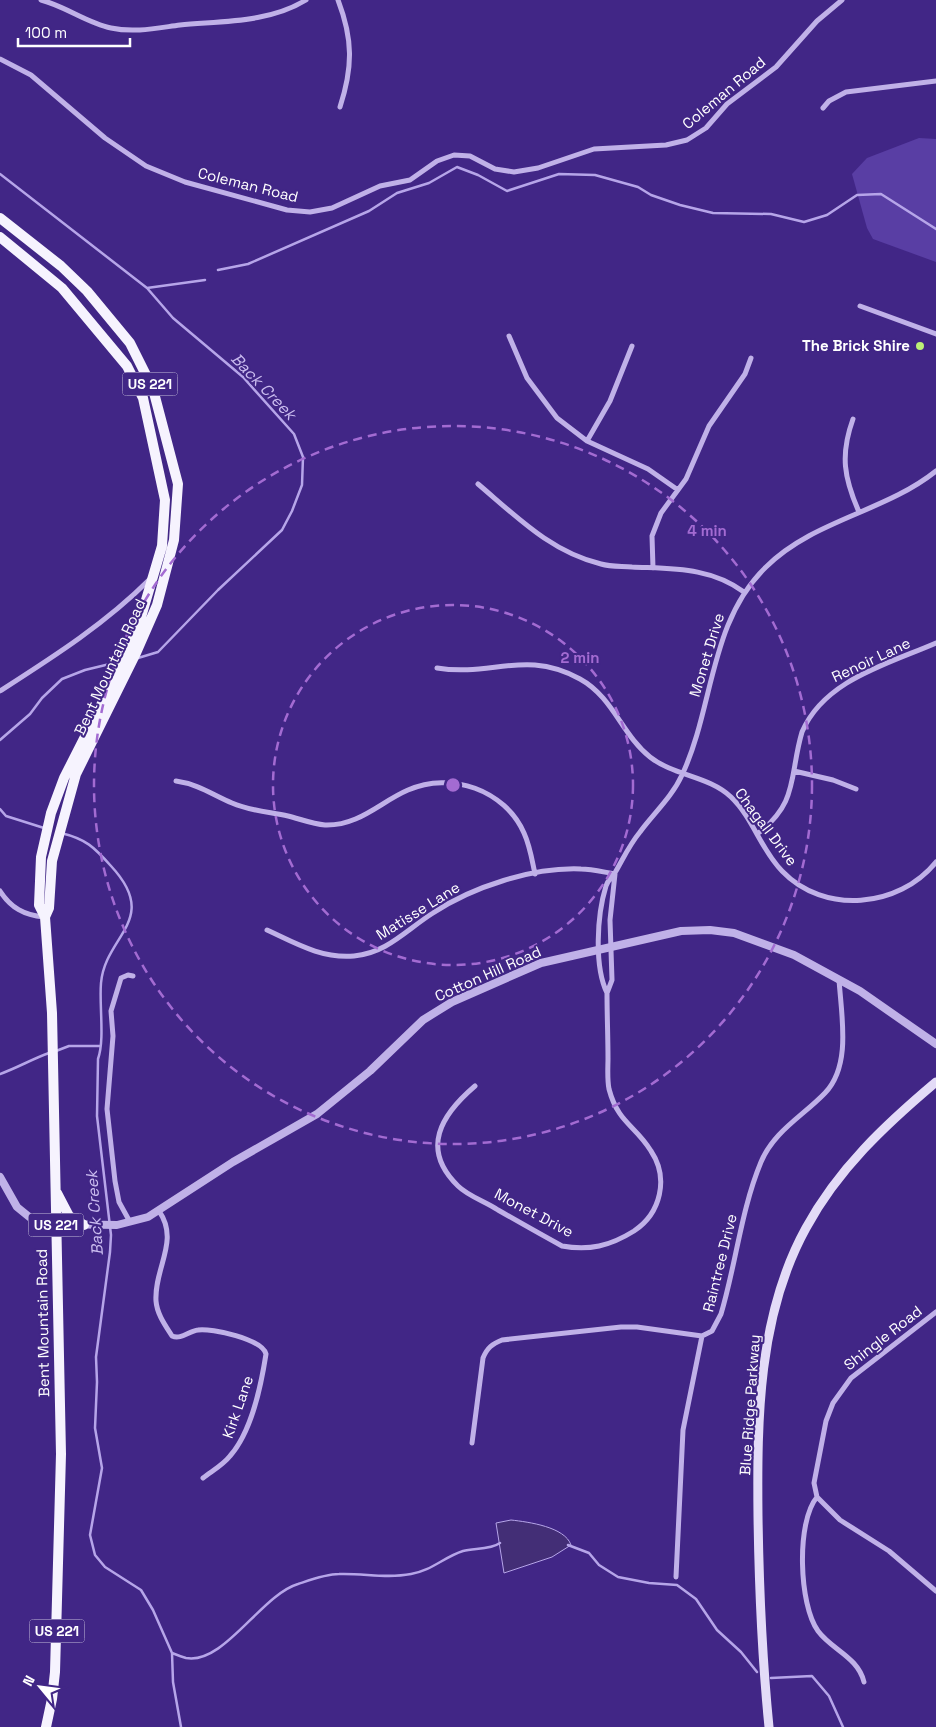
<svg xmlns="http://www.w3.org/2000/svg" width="936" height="1727" font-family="'Space Grotesk',sans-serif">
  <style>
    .green { fill: #593ea4 }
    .water { fill: #432e76; stroke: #b6a5e9 }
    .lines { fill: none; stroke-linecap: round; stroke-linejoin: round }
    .stream { stroke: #b6a5e9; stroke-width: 2.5 }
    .minor { stroke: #c0b1e8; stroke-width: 5 }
    .tertiary { stroke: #c0b1e8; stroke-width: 8 }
    .secondary { stroke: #e3dbf7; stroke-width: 9 }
    .primary { stroke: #f6f3fe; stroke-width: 10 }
    .ring { fill: none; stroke: #a36bd2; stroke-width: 2.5; stroke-dasharray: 9 6 }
    .poi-dot { fill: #bcf176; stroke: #412686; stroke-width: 2 }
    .labels { text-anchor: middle; stroke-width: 4; stroke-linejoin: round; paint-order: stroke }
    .shield { fill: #412686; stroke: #c6bedb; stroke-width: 1 }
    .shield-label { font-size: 14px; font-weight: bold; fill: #fff }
    .street-label { font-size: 15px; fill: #fff; stroke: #412686 }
    .poi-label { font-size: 15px; font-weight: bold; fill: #fff; stroke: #412686; text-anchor: end }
    .water-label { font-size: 16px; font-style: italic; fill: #cabcef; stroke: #412686 }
    .centre { fill: #a36bd2; stroke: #412686; stroke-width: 2.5 }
    .ring-label { font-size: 15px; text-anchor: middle; font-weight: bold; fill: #a36bd2; stroke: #412686; stroke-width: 4; stroke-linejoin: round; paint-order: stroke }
  </style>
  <rect width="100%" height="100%" fill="#412686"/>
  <path class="green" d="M919 138 936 139V262L873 239 867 228 852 174 867 158Z"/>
  <path class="water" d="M511 1520C529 1522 565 1527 571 1545L552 1557 504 1573 496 1523Z"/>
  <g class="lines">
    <path class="stream" d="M0 174 147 288 173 318 243 377 294 434 303 457 302 485 292 511 282 530 218 590 158 652 138 658
      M218 270 248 264 369 211 397 193 429 183 457 167 478 175 507 191 559 174 595 175 638 187 651 195 680 205 713 213 771 214 804 222 827 215 857 195 881 194 936 229
      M147 288 205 280
      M0 740 30 714 42 698 62 679 85 670 118 662
      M0 809 6 816 44 828
      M61 833C86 839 94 847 111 866 161 920 105 935 101 983 99 1005 105 1039 98 1059L97 1116 111 1235 110 1252 96 1357 97 1382 95 1428 102 1468 90 1535 95 1555 105 1567 141 1590 153 1610 172 1653 173 1682 181 1727
      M56 1051 69 1046H99
      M0 1074C17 1068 32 1059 49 1053
      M568 1545 589 1553 599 1565 618 1577 649 1583 677 1585 696 1599 717 1630 741 1652 757 1672
      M172 1653C177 1655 182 1657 186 1658 224 1665 261 1595 298 1584 310 1580 326 1574 339 1574 364 1573 386 1579 411 1574 431 1571 444 1557 463 1551 474 1548 490 1550 500 1543
      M771 1678 812 1676 829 1696 843 1727"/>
    <path class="minor" d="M41 0C65 6 87 23 111 28 134 33 157 28 180 25 221 21 269 23 306 0
      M338 0C353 39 353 67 340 107
      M0 59 31 75 105 138 146 166 185 182 287 210 310 212 332 208 380 186 410 180 437 161 454 155 470 156 495 169 514 172 538 168 594 149 666 145 687 140 706 128 727 104 776 67 817 21 842 0
      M823 108 829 101 846 92 936 81
      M860 306 936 334
      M509 336 527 378 557 418 587 441 648 469 678 490
      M853 419C840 455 844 478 859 512
      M587 441 610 401 632 346
      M478 484C517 517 551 552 601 564 611 567 622 566 632 567 673 569 710 567 744 592
      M653 568 652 536 661 513 686 479 709 426 745 374 751 358
      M437 668C492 677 525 649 580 679 613 697 622 735 650 757 674 776 709 776 731 797 753 818 761 850 782 871 824 915 899 908 936 862
      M0 691C53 657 105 624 150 579
      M794 771 833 780 856 789
      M176 781C198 784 213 795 232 803 250 811 270 812 288 816 300 819 313 824 325 825 359 826 380 802 408 790 451 771 505 790 524 833 530 846 532 860 535 874
      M757 834C799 803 789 776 802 732 824 680 888 664 936 643
      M0 891C11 908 24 915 44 917
      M267 930C295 943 322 959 354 956 387 953 406 930 433 913 472 887 533 867 581 869 592 869 603 872 615 874
      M607 993C594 966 597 915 606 886 608 879 613 877 616 871 624 857 630 844 640 832 654 813 672 797 682 775 714 707 709 622 766 567 813 520 885 512 936 471
      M475 1086C441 1115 420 1149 458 1186 468 1196 486 1202 498 1210 519 1222 540 1234 562 1246 589 1251 610 1246 634 1231 661 1213 669 1178 651 1151 635 1125 618 1123 609 1089 607 1079 608 1068 608 1058 608 1037 607 1015 607 993L612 980 610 920 615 874
      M159 1211C180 1241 154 1268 156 1301 157 1314 165 1325 172 1336 181 1340 189 1331 198 1330 212 1328 262 1339 266 1354 261 1386 252 1431 230 1456 223 1465 212 1471 203 1478
      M130 1222 119 1202 115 1181 107 1109 113 1036 111 1011 121 978 128 975 133 976
      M936 1312 851 1378 833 1403 826 1421 814 1483 817 1497 840 1520 889 1551 936 1591
      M472 1443 483 1358C487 1348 492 1344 502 1340L621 1327H637L702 1336
      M817 1497C796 1522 799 1605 818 1631 832 1650 858 1657 864 1682
      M676 1577 683 1430 702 1336 712 1331 721 1314C736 1264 741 1210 761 1162 774 1131 803 1116 825 1093 852 1065 841 1014 839 979"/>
    <path class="tertiary" d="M0 1177 17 1207 33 1220 55 1224 117 1225 148 1217 233 1162 317 1114 370 1071 423 1020 452 1002 541 963 681 931 710 930 734 933 794 955 860 991 936 1044"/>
    <path class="secondary" d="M769 1727C762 1657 759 1586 758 1516 757 1419 758 1315 806 1228 838 1169 885 1125 936 1082"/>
    <path class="primary" d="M0 218 61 266 87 291 130 343 153 389 178 484 174 540 157 605 136 653 76 774 52 861 49 908 45 917
      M0 237 62 288 127 366 143 398 165 500 162 546 141 617 127 654 64 778 51 813 41 857 39 905 45 917 52 1013 61 1454 55 1672 52 1699 46 1727
      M57 1193 69 1216 84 1225"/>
  </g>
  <g class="ring">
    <circle cx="453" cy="785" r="180"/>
    <circle cx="453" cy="785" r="359"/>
  </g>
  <circle class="poi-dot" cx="920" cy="346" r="5"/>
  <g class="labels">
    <g class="shield">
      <rect x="122.5" y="372.5" width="55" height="23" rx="4"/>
      <rect x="28.5" y="1213.5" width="55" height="23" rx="4"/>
      <rect x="29.5" y="1619.5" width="55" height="23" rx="4"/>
    </g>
    <g class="shield-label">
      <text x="150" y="389">US 221</text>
      <text x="56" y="1230">US 221</text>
      <text x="57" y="1636">US 221</text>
    </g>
    <g class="street-label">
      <text transform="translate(724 93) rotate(-40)" y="5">Coleman Road</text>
      <text transform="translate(248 185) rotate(14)" y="5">Coleman Road</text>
      <text transform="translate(707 655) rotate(-73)" y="5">Monet Drive</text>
      <text transform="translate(871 660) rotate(-25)" y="5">Renoir Lane</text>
      <text transform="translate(110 667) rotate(-65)" y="5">Bent Mountain Road</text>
      <text transform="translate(766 827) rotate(53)" y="5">Chagall Drive</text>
      <text transform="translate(418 911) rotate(-32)" y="5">Matisse Lane</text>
      <text transform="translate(488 974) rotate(-24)" y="5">Cotton Hill Road</text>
      <text transform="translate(534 1213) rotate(28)" y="5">Monet Drive</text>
      <text transform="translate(720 1263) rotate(-76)" y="5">Raintree Drive</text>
      <text transform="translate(43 1323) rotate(-91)" y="5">Bent Mountain Road</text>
      <text transform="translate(883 1338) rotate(-38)" y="5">Shingle Road</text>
      <text transform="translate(750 1405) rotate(-86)" y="5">Blue Ridge Parkway</text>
      <text transform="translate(238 1407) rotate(-71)" y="5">Kirk Lane</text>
    </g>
    <g class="poi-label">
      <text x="910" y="351">The Brick Shire</text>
    </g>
    <g class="water-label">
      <text transform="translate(264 386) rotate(46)" y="6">Back Creek</text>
      <text transform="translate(94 1213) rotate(-94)" y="6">Back Creek</text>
    </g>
  </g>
  <circle cx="453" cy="785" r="8" class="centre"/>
  <g class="ring-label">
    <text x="707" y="536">4 min</text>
    <text x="580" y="663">2 min</text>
  </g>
  <g transform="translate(40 1687) rotate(299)" stroke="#412686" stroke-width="4" paint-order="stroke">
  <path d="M0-4L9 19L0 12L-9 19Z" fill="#ffffff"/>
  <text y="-8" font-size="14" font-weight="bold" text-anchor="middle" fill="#ffffff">N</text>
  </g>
  <path d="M18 38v8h112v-8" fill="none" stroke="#ffffff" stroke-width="2.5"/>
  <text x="25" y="38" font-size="15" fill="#ffffff" stroke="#412686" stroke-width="4" paint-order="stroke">100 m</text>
</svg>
